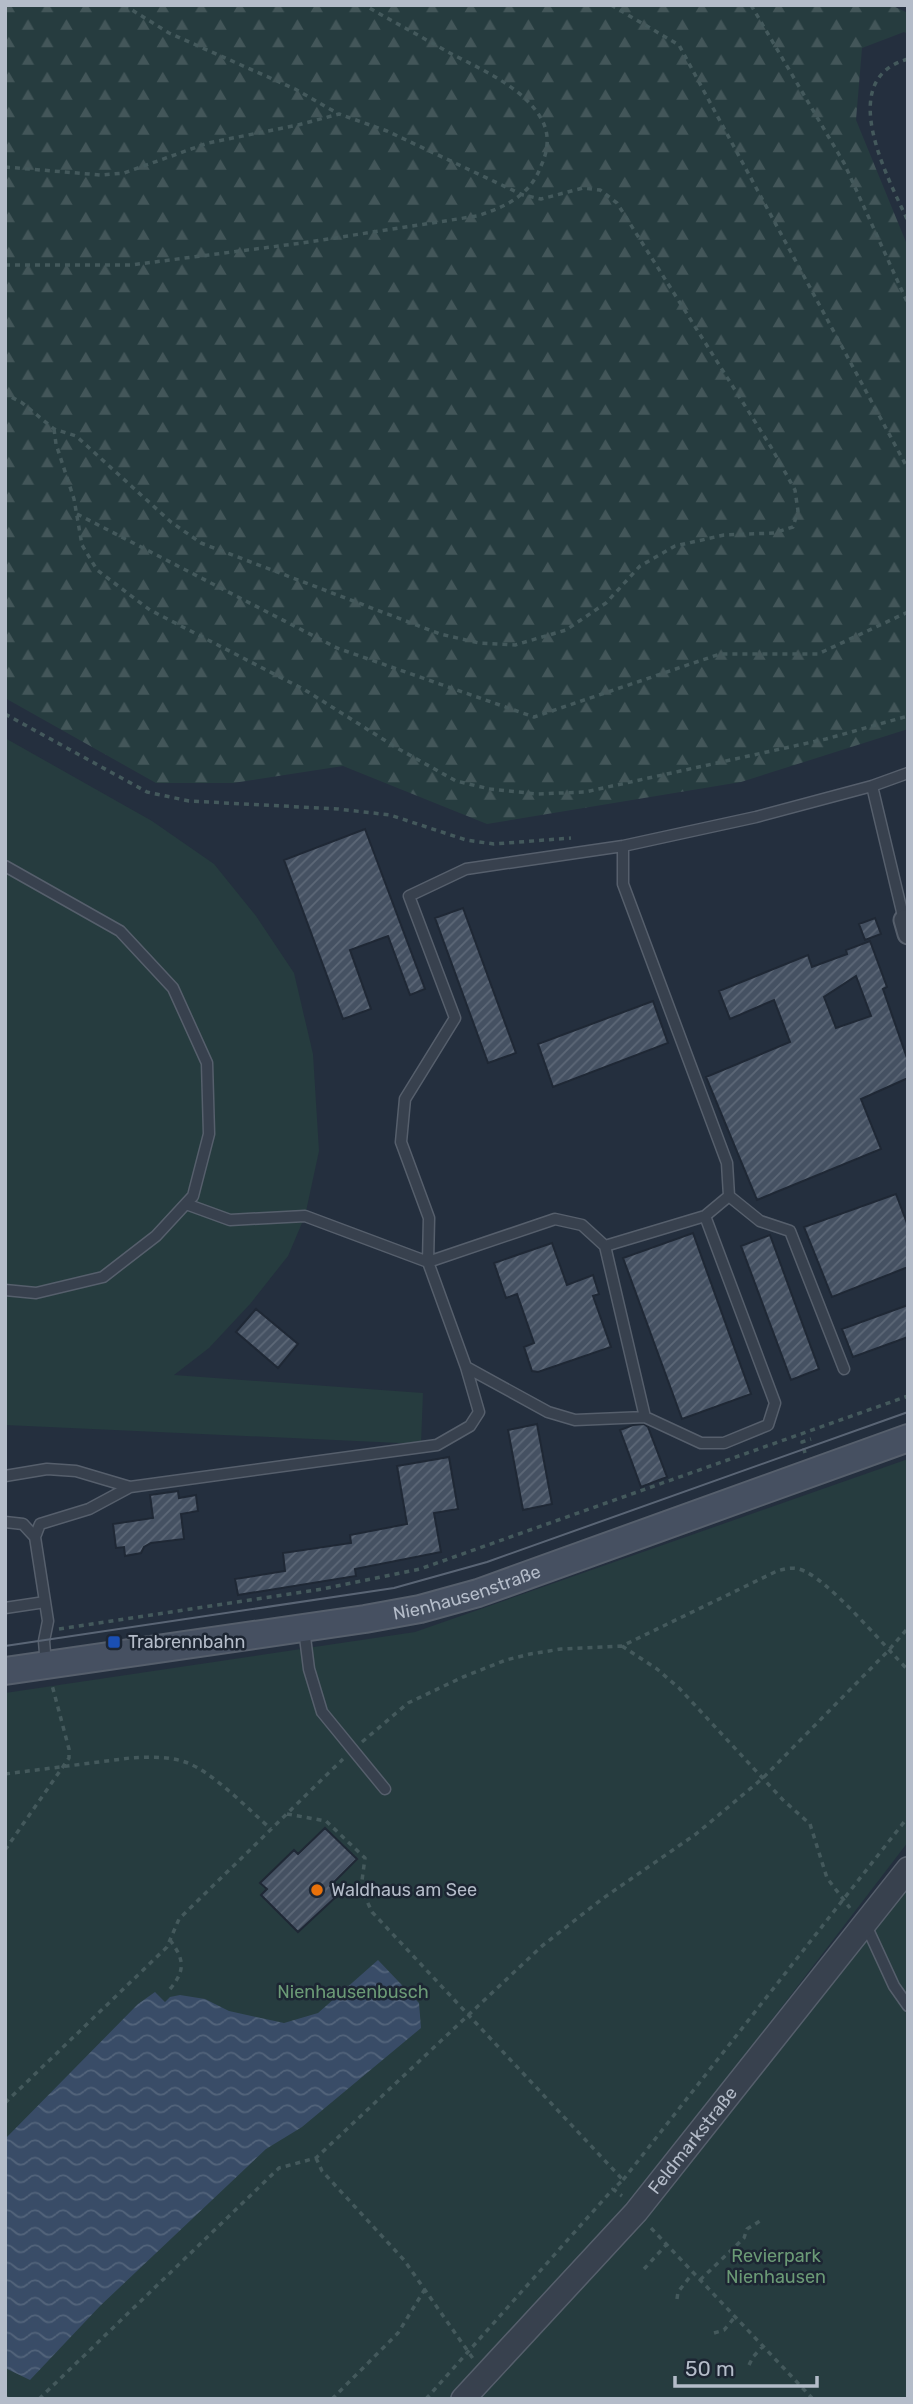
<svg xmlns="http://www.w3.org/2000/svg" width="913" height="2404" font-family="Rubik,sans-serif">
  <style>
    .green { fill: #263c3f }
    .forest { fill: url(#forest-firs) }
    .water { fill: url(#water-waves) }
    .building { fill: url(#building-hatch); stroke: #1f2835; stroke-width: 2; fill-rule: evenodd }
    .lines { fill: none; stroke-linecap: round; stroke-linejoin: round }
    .service-casing { stroke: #565f6c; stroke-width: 13 }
    .minor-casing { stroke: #565f6c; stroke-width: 23 }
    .tertiary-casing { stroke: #565f6c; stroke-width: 26 }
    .secondary-casing { stroke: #565f6c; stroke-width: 30 }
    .path { stroke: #44595c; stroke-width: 3.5; stroke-dasharray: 5 5; stroke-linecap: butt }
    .service { stroke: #38414e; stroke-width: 10 }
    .minor { stroke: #38414e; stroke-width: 19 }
    .tertiary { stroke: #38414e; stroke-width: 23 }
    .secondary { stroke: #465061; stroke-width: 26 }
    .tram { stroke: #5a6575; stroke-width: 2 }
    .transit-dot { fill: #1a4fb4; stroke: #1d2633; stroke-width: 2.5 }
    .food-dot { fill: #e8710a; stroke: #1d2633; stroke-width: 2.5 }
    .labels { text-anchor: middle; stroke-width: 5; stroke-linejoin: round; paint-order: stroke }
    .street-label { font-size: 18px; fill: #b4bcc9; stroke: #1d2633 }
    .poi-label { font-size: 18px; fill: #b4bcc9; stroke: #1d2633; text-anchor: start }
    .park-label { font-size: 18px; fill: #6b9a76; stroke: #1d2633 }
  </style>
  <defs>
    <pattern id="forest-firs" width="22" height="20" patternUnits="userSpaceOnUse" patternTransform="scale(1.75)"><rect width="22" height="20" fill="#263c3f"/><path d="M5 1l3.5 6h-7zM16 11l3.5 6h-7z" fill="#435659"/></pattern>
    <pattern id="water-waves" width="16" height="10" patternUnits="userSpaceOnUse" patternTransform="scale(1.75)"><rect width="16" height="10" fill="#394c67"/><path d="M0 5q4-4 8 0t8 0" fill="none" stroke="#53647b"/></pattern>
    <pattern id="building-hatch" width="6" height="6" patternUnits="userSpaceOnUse" patternTransform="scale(1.75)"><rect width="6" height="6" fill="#455162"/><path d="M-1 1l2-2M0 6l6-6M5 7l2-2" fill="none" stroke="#5d6877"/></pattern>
  </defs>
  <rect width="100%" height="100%" fill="#242f3e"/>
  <path class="green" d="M5 738 152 821 214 864 256 916 294 973 313 1054 319 1151 305 1216 288 1256 250 1304 209 1348 174 1375 423 1393 421 1444 5 1425Z
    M908 1459V1842L637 2196 456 2399H5V1693L415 1632Z
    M908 1886V2399H476Z"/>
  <path class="forest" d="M5 5H891L908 13V34L904 32 862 48 856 120 908 247V729L741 782 487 824 343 766 233 783H156L5 698Z"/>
  <path class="water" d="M378 1960 419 2003 421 2028 302 2127 266 2149 100 2306 30 2380 5 2368V2139L138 2004 155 1992 165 2002 170 1997 180 1995 205 1999 229 2011 284 2023 318 2013Z"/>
  <path class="building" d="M365 829 425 989 410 995 388 936 350 950 371 1009 343 1019 284 860Z
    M463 908 516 1053 488 1063 435 918Z
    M875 918 881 934 865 940 859 924Z
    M870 941 887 987 883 989 908 1061V1078L861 1099 881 1149 757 1200 706 1077 790 1042 774 1000 730 1019 719 991 808 955 812 967 847 954 846 950ZM856 976 871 1016 836 1028 824 997Z
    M653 1001 668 1043 553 1087 538 1044Z
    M896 1194 908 1226V1267L832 1297 804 1227Z
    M693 1233 751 1394 682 1419 623 1258Z
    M770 1235 819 1369 791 1380 741 1246Z
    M552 1243 567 1285 593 1275 599 1294 593 1296 611 1347 538 1372 532 1371 524 1347 534 1343 517 1294 506 1298 494 1263Z
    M908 1305V1337L853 1357 842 1329Z
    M256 1309 298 1344 278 1368 236 1332Z
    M537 1424 552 1504 523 1510 508 1430Z
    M644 1424 648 1427 667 1477 641 1487 620 1430 633 1425Z
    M449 1457 458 1509 434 1513 441 1552 355 1569 356 1576 238 1595 235 1579 285 1571 283 1553 351 1543 350 1535 407 1524 397 1466Z
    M178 1491 179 1498 196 1495 198 1511 181 1514 184 1539 151 1543 144 1547 141 1553 125 1556 124 1547 116 1548 113 1524 153 1518 150 1495Z
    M325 1828 357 1859 330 1886 338 1895 298 1932 261 1895 267 1889 260 1883 294 1850 298 1854Z"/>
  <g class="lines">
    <defs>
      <path id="service" d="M872 786 904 920
        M5 866 120 931 173 988 207 1063 209 1134 193 1196 156 1236 103 1277 36 1293 5 1290
        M729 1196 760 1221 790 1231 844 1369
        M186 1204 230 1220 305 1216 428 1262 555 1219 582 1225 605 1246 705 1216 729 1196 727 1163 623 884V846
        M605 1246 645 1417
        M466 1367 548 1412 575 1420 645 1417 701 1443H724L768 1425 775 1403 705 1216
        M5 1476 47 1469 76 1471 130 1487 437 1445 470 1426 479 1412 466 1367 428 1262 429 1218 401 1142 405 1099 455 1018 409 896 466 869 623 846 756 817 872 786 908 773
        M5 1522 23 1524 35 1537
        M5 1608 45 1602
        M304 1629 309 1669 322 1712 385 1789
        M46 1665 44 1641 48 1621 35 1537 40 1524 89 1509 130 1487
        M865 1923 894 1986 908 2006"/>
      <path id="minor" d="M904 920 908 934"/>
      <g id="tertiary">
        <path id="s1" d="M463 2399 636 2212 908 1869"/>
      </g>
      <g id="secondary">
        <path id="s2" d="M5 1671 365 1619 420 1609 478 1593 908 1438"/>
      </g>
    </defs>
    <use href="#service" class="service-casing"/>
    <use href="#minor" class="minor-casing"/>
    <use href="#tertiary" class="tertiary-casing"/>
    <use href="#secondary" class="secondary-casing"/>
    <path class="path" d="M124 5 169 33 295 89 337 113
      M611 5 679 45 908 469
      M751 5 844 163 908 304
      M5 11 9 5
      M908 59C834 79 888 178 908 221
      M5 167 101 175 124 173 208 143 298 125 339 114 387 131 523 195 541 199 583 188 600 190 617 203 771 447 795 490 798 511 793 527 774 533 724 535 675 546 640 566 606 603 566 630 515 645 479 643 440 634 201 543 171 522 76 436 54 429 21 402 5 394
      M5 265H131L302 243 477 216C505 207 530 196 541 166 548 151 550 135 542 120 524 87 480 69 448 52 420 36 392 21 364 5
      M54 429 56 444 74 499 82 545 97 570 150 610 305 690 397 748 456 781 490 789 537 794 585 792 826 739 908 716
      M77 514 337 648 534 717 720 654H818L908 612
      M5 714 147 792 189 801 338 809 390 815 466 840 494 844 571 838
      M805 1453 802 1442 811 1439
      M59 1629 322 1589 420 1569 908 1396
      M622 1646 657 1669 679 1688 783 1800 810 1824 827 1878 850 1908
      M362 1742 408 1703 463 1677 506 1660 530 1654 561 1649 622 1646 777 1571C784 1569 791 1567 799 1569 826 1576 885 1647 908 1670
      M5 1774 130 1758C148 1757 168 1756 185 1762 212 1771 249 1810 271 1829
      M287 1814 326 1821 365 1858 361 1888 372 1912 623 2180 613 2189 622 2196
      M5 1850 69 1758V1749L52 1685
      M170 1989C186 1970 184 1959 170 1940
      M5 2103 167 1947 179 1919 343 1759
      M316 2158 322 2171 404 2260 474 2360
      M623 2180 908 1817
      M651 2228 813 2399
      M644 2269 666 2245
      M700 2280 744 2238 747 2229 760 2221
      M677 2299 678 2292 693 2273
      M714 2333 724 2330 735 2317
      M749 2365 753 2357 763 2346
      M5 2396 8 2399
      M39 2399 279 2168 316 2158 542 1946 602 1899 696 1834 763 1778 888 1651 908 1628
      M332 2399 398 2333 425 2289
      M426 2399 613 2189"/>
    <use href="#service" class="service"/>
    <use href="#minor" class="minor"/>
    <use href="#tertiary" class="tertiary"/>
    <use href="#secondary" class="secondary"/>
    <path class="tram" d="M5 1646 394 1588 487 1562 908 1412"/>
  </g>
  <rect class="transit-dot" x="107" y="1635" width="14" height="14" rx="3.5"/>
  <circle class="food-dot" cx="317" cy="1890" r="7"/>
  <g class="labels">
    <g class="street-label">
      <text dy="6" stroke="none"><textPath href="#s2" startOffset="469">Nienhausenstraße</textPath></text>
      <text dy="6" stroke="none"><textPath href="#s1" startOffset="346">Feldmarkstraße</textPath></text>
    </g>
    <g class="poi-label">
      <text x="128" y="1648">Trabrennbahn</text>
      <text x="331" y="1896">Waldhaus am See</text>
    </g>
    <g class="park-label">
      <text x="353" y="1998">Nienhausenbusch</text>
      <text x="776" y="2262">Revierpark<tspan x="776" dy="21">Nienhausen</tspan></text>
    </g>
  </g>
  <rect width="913" height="2404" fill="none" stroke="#b4bcc9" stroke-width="14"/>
  <path d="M675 2376v10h142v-10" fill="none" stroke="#b4bcc9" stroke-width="3.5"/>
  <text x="685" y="2376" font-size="21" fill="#b4bcc9" stroke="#1d2633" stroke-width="5" paint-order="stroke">50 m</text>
</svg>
